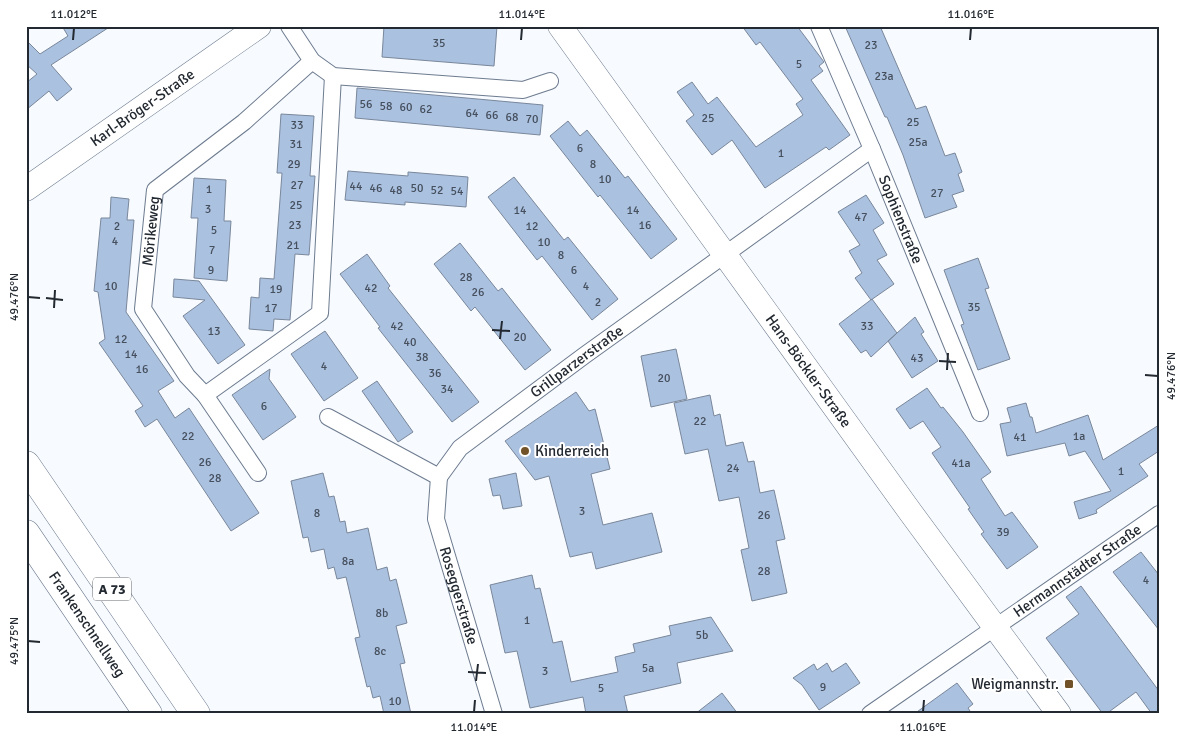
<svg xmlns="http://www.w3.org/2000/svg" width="1185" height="740" font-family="Signika,sans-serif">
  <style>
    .building { fill: #abc1e0; stroke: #79879b }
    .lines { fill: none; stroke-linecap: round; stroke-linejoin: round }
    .street-casing { stroke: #6d7b8f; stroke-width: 18 }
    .secondary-casing { stroke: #6d7b8f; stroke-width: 25 }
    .highway-casing { stroke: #6d7b8f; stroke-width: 29 }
    .street { stroke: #fff; stroke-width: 16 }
    .secondary { stroke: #fff; stroke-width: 24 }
    .highway { stroke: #fff; stroke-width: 28 }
    .ticks { fill: none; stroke: #232931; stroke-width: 2 }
    .poi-dot { fill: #725228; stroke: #fff; stroke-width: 2 }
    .labels { text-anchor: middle; stroke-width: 4; stroke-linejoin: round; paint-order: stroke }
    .number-label { font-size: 12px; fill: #454f5d }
    .shield { fill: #fff; stroke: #65696f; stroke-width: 1 }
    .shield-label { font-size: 14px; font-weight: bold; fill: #232931 }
    .street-label { font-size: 15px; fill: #232931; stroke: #fff }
    .poi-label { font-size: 15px; fill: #232931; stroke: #fff; text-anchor: start }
    .neatline { fill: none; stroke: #232931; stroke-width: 2 }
    .ticks-label { font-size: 12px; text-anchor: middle; fill: #232931 }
  </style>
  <rect width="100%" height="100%" fill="#f7fafe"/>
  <path class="building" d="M62 26H111L51 65 72 89 57 101 49 91 26 110V83L37 74 26 64V40L40 54 68 36Z
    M384 26H497L494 66 382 57Z
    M742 26H797L824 62 819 66 823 71 811 80 850 135 829 150 826 147 765 188 732 140 712 155 686 121 694 115 677 92 692 82 708 104 717 97 756 147 803 115 796 104 803 99 760 42 756 45Z
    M845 26H880L916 109 926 106 945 156 955 153 962 172 958 174 964 191 952 195 957 207 925 218 903 155 887 117H885Z
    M357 88 543 105 540 135 355 118Z
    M281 114 314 116 310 176H315L309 255 295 254 290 320 274 319 273 331 249 329 251 297 259 298 260 278 274 279 282 173H277Z
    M568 121 580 136 587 130 625 178 628 176 677 239 651 259 600 195 598 197 550 136Z
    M348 171 408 176V172L468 177 466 207 405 202V205L345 200Z
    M514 177 564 240 568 237 618 299 592 320 542 256 537 260 488 197Z
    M194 178 226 180 224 221H231L227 281 194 278 198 218H191Z
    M866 195 884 223 873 230 887 255 877 260 894 284 871 300 855 278 862 273 849 251 860 245 838 212Z
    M111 197 129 199 127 220H134L126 312 174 381 158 391 175 418 189 408 259 513 231 531 157 419 145 427 135 411 143 406 99 343 105 339 98 292 94 291 101 218H110Z
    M460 243 498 291 502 288 551 350 525 370 475 307 471 311 434 264Z
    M367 254 390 286 388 288 479 402 452 422 378 328 380 327 340 274Z
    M978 258 989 288 985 289 1010 359 978 370 961 325 964 324 944 270Z
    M174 279 199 281 245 345 218 364 183 316 205 300 173 297Z
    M872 299 897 333 871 357 866 350 861 353 839 324Z
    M915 317 924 332 921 334 938 361 912 378 888 341Z
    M325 331 358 378 324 401 291 354Z
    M676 349 687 399 651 407 641 356Z
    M270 369 269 379 296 417 263 440 232 395Z
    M377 381 413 432 398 442 362 391Z
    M927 388 941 408 943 407 963 432 991 472 981 479 1005 516 1012 512 1038 547 1007 569 981 534 984 532 968 509 970 508 932 453 941 447 923 421 910 429 896 409Z
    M576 392 589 411 595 409 610 469 591 474 603 525 652 513 662 552 596 569 592 552 570 557 549 476 535 480 505 441Z
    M710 395 714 416 720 414 726 446 743 442 748 462 754 461 760 493 774 490 785 539 776 541 787 593 752 601 741 550 749 548 739 497 719 501 708 449 685 454 674 403Z
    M1026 403 1030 417H1032L1036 433 1088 415 1103 460 1159 425V451L1139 464 1148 476 1096 510 1097 513 1079 519 1074 502 1111 491 1085 451 1069 456 1065 443 1007 456 1000 424 1011 422 1007 408Z
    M323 473 329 497 334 496 340 522 345 521 347 533 368 528 377 570 387 567 390 581 396 579 407 623 396 626 405 663 400 664 411 714H384L380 696 373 698 370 686 367 687 355 638 360 637 346 577 337 579 334 567 328 569 324 549 311 552 308 537 303 538 291 481Z
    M516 473 522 506 503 509 500 495 493 496 489 479Z
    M1141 552 1159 575V630L1113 572Z
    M532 575 535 589 540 588 553 643 562 641 571 682 618 672 615 657 635 652 633 644 671 635 669 626 711 617 733 651 677 663 681 683 624 696 628 714H586L583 697 530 708 517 651 505 653 490 585Z
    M1081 586 1159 691V714H1152L1136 692 1106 714H1103L1046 638 1079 614 1066 597Z
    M827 663 832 672 846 663 860 683 819 710 802 685 793 678 814 664 817 670Z
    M957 683 973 704 968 708 972 714H914Z
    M722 693 738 714H695Z"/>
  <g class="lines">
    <defs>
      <g id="street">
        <path d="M289 26 312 61 333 76 523 90 550 81"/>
        <path id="s1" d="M819 26 872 149 980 413"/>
        <path d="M205 395 320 313 333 76"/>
        <path d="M328 417 439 477"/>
        <path id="s2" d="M258 473 205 395 187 376 143 309 155 190 244 122 312 61"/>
        <path id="s3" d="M439 477 460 448 585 355 872 149"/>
        <path id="s4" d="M439 477 436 519 494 714"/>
        <path id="s5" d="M870 714 1159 514"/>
      </g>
      <g id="secondary">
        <path id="s6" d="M560 26 911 513 1059 714"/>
        <path id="s7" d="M26 189 259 26"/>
      </g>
      <g id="highway">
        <path d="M26 465 196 714"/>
        <path id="s8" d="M26 534 148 714"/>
      </g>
    </defs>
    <use href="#street" class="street-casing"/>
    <use href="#secondary" class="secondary-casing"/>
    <use href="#highway" class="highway-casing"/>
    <use href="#street" class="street"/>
    <use href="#secondary" class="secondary"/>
    <use href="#highway" class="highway"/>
  </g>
  <path class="ticks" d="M73 40 74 28M521 40 522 28M970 40 971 28M28 297 40 298M46 298 63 300M54 308 55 290M492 330 510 331M500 339 502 321M939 361 956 362M947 370 948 353M1145 375 1158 376M28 641 40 642M468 672 486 673M476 681 478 664M474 712 475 700M923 712 924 700"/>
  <g class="poi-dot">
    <circle cx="525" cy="451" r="5"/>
    <rect x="1064" y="679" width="10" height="10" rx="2.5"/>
  </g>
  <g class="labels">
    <g class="number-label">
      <text x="439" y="47">35</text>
      <text x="871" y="49">23</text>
      <text x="799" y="68">5</text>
      <text x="884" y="80">23a</text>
      <text x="366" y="108">56</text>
      <text x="386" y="110">58</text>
      <text x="406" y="111">60</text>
      <text x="426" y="113">62</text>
      <text x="472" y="117">64</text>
      <text x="492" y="119">66</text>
      <text x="512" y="121">68</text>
      <text x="708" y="122">25</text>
      <text x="532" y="123">70</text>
      <text x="913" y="126">25</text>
      <text x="297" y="129">33</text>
      <text x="918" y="146">25a</text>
      <text x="296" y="148">31</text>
      <text x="580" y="152">6</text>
      <text x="781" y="157">1</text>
      <text x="294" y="168">29</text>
      <text x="593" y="168">8</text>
      <text x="605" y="183">10</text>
      <text x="297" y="189">27</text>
      <text x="356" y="190">44</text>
      <text x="376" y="192">46</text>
      <text x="417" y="192">50</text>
      <text x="209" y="193">1</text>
      <text x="396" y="194">48</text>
      <text x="437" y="194">52</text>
      <text x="457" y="195">54</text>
      <text x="937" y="197">27</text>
      <text x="296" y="209">25</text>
      <text x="208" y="213">3</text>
      <text x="520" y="214">14</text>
      <text x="633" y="214">14</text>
      <text x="861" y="221">47</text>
      <text x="295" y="229">23</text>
      <text x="645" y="229">16</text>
      <text x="117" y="230">2</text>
      <text x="532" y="230">12</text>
      <text x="214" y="234">5</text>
      <text x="115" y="245">4</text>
      <text x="544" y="246">10</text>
      <text x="293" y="249">21</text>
      <text x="212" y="254">7</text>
      <text x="561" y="259">8</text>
      <text x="211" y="274">9</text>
      <text x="574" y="274">6</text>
      <text x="466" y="281">28</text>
      <text x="111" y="290">10</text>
      <text x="586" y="290">4</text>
      <text x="371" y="292">42</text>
      <text x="276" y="293">19</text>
      <text x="478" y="296">26</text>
      <text x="598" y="306">2</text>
      <text x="974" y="311">35</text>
      <text x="271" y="312">17</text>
      <text x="397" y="330">42</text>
      <text x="867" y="330">33</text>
      <text x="214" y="335">13</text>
      <text x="520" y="341">20</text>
      <text x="121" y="343">12</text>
      <text x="410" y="346">40</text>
      <text x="131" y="358">14</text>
      <text x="422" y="361">38</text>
      <text x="917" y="362">43</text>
      <text x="324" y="370">4</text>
      <text x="142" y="373">16</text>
      <text x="435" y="377">36</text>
      <text x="664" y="382">20</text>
      <text x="447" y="393">34</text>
      <text x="264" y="410">6</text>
      <text x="700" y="425">22</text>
      <text x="188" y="440">22</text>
      <text x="1079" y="440">1a</text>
      <text x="1020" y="441">41</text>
      <text x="205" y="466">26</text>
      <text x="961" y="467">41a</text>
      <text x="733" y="472">24</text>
      <text x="1121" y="475">1</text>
      <text x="215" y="482">28</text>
      <text x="582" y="515">3</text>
      <text x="317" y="517">8</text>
      <text x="764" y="519">26</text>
      <text x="1003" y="536">39</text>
      <text x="348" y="565">8a</text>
      <text x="764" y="575">28</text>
      <text x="1146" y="584">4</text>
      <text x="382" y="617">8b</text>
      <text x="527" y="624">1</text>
      <text x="702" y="639">5b</text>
      <text x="380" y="655">8c</text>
      <text x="648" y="672">5a</text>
      <text x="545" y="675">3</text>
      <text x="823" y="691">9</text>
      <text x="601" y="692">5</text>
      <text x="395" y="705">10</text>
    </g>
    <rect class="shield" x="93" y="577.5" width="38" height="23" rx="4"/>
    <g class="shield-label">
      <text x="112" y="594">A 73</text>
    </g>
    <g class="street-label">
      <text dy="5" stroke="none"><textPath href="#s7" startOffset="142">Karl-Bröger-Straße</textPath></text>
      <text dy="5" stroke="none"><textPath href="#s1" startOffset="210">Sophienstraße</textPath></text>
      <text dy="5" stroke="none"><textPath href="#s2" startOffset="279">Mörikeweg</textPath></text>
      <text dy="5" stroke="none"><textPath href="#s3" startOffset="181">Grillparzerstraße</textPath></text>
      <text dy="5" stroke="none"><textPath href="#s6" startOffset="425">Hans-Böckler-Straße</textPath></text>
      <text dy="5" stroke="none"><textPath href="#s5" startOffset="252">Hermannstädter Straße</textPath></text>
      <text dy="5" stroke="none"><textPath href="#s4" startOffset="122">Roseggerstraße</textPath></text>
      <text dy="5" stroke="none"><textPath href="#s8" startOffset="109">Frankenschnellweg</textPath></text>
    </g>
    <g class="poi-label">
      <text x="535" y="456">Kinderreich</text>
      <text x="1059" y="689" text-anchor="end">Weigmannstr.</text>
    </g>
  </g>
  <rect width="1185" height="740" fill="none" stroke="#ffffff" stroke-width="55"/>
  <rect x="28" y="28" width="1130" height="684" class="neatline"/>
  <g class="ticks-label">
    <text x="74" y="18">11.012°E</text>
    <text x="522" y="18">11.014°E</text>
    <text x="971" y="18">11.016°E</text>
    <text transform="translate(14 297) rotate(-90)" y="4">49.476°N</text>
    <text transform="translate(1171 376) rotate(-90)" y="4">49.476°N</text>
    <text transform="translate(14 641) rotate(-90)" y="4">49.475°N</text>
    <text x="474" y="731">11.014°E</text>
    <text x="923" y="731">11.016°E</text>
  </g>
</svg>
